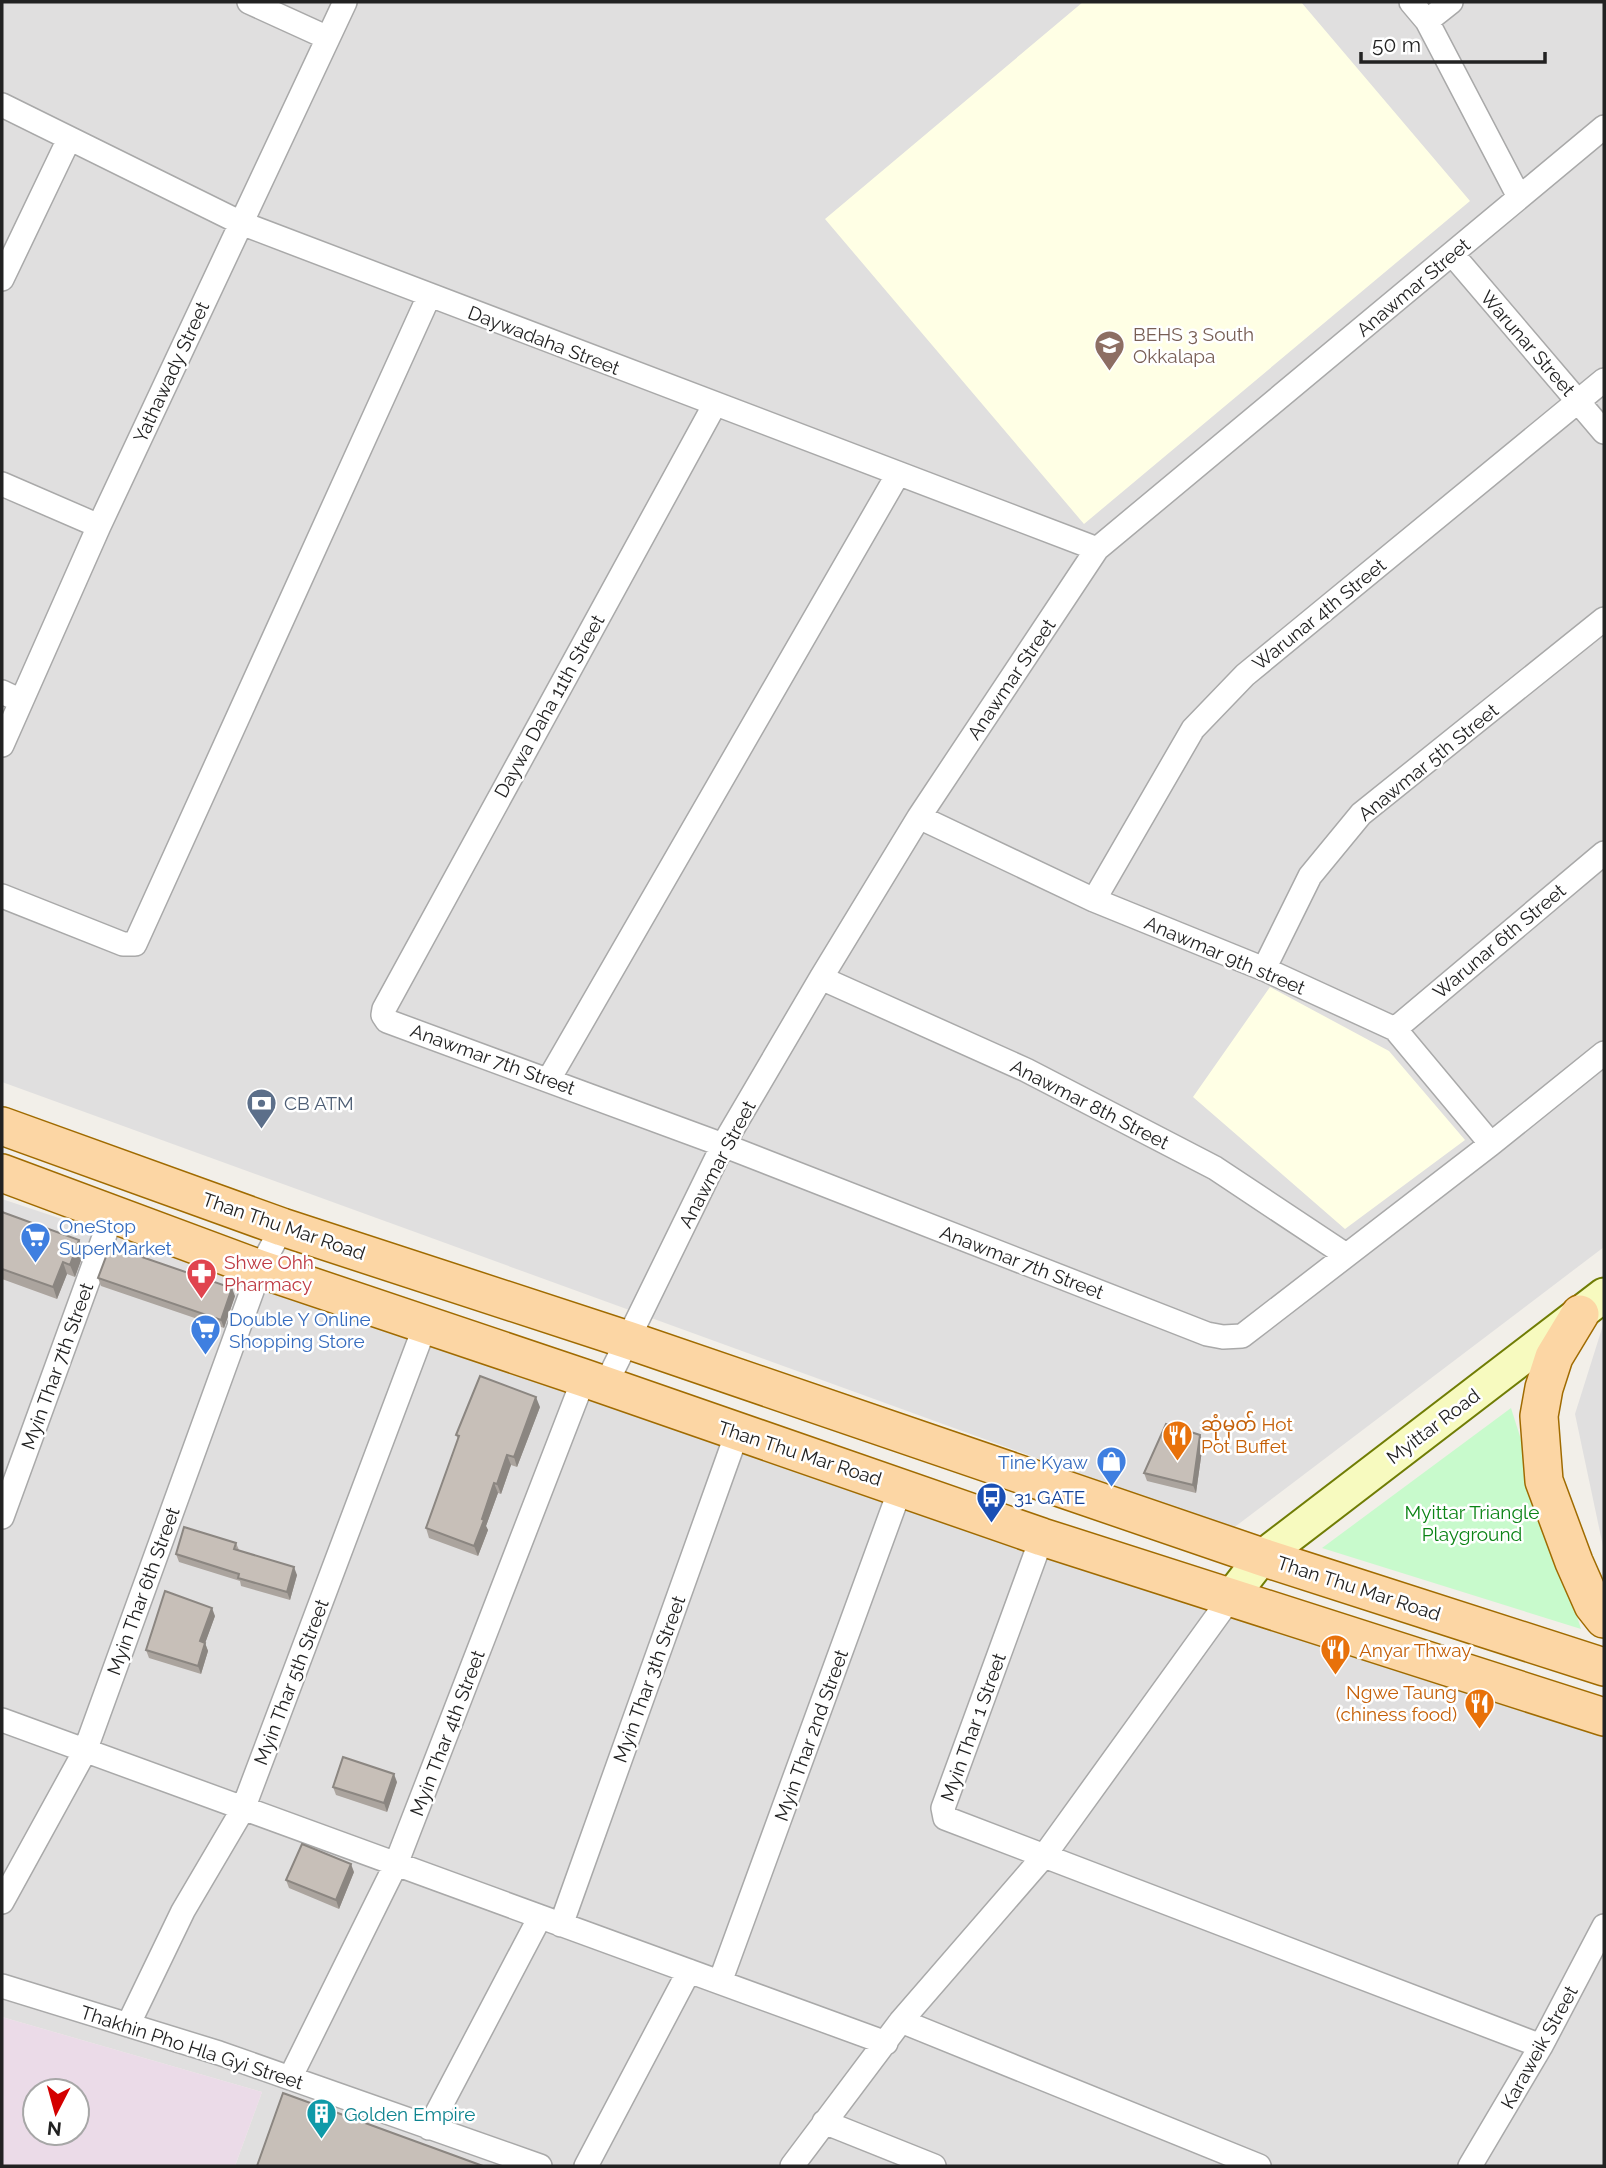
<svg xmlns="http://www.w3.org/2000/svg" width="1606" height="2168" font-family="Raleway,'Noto Sans Myanmar',sans-serif">
  <style>
    .residential { fill: #e0dfdf }
    .industrial { fill: #ebdbe8; fill-rule: evenodd }
    .education { fill: #ffffe5 }
    .park { fill: #c8facc }
    .lines { fill: none; stroke-linecap: round; stroke-linejoin: round }
    .street-casing { stroke: #a9a9a9; stroke-width: 26 }
    .secondary-casing { stroke: #707d05; stroke-width: 37 }
    .primary-casing { stroke: #a06b00; stroke-width: 40 }
    .street { stroke: #fff; stroke-width: 23 }
    .secondary { stroke: #f7fabf; stroke-width: 33 }
    .primary { stroke: #fcd6a4; stroke-width: 37 }
    .wall { fill: #aba49e }
    .shaded-wall { fill: #8b8681 }
    .building { fill: #c7bfb8; stroke: #8b8681; stroke-width: 2 }
    .labels { text-anchor: middle; stroke-width: 5; stroke-linejoin: round; paint-order: stroke }
    .street-label { font-size: 19px; fill: #222; stroke: #fff }
    .education-label { font-size: 19px; fill: #785e54; stroke: #fff; text-anchor: start }
    .service-label { font-size: 19px; fill: #4e5e75; stroke: #fff; text-anchor: start }
    .shop-label { font-size: 19px; fill: #366cbe; stroke: #fff; text-anchor: start }
    .health-label { font-size: 19px; fill: #be3a42; stroke: #fff; text-anchor: start }
    .food-label { font-size: 19px; fill: #c56008; stroke: #fff; text-anchor: start }
    .transit-label { font-size: 19px; fill: #164399; stroke: #fff; text-anchor: start }
    .park-label { font-size: 19px; fill: #0c8416; stroke: #fff }
    .culture-label { font-size: 19px; fill: #0d838f; stroke: #fff; text-anchor: start }
  </style>
  <rect width="100%" height="100%" fill="#f2efe9"/>
  <path class="residential" d="M2 2H1604V1247L1232 1529 2 1082Z
    M2 1199 1199 1599 1604 1731V2166H235L262 2092 2 2017Z
    M1604 1322V1551L1575 1414Z"/>
  <path class="industrial" d="M2 2017 262 2092 235 2166H2ZM35 2091H77V2133H35Z"/>
  <path class="education" d="M1083 2H1301L1470 201 1084 524 825 219Z
    M1270 987 1389 1051 1465 1140 1345 1229 1193 1097Z"/>
  <path class="park" d="M1511 1408 1581 1629 1322 1548Z"/>
  <g class="lines">
    <defs>
      <path id="street" d="M249 2 328 38
        M1411 2 1427 21 1519 197
        M1427 21 1451 2
        M2 105 241 223 1097 549
        M1453 255 1604 432
        M2 279 69 139
        M715 404 384 1009 383 1015 387 1021 723 1145 1207 1334 1223 1337 1242 1336 1491 1144 1604 1053
        M2 484 99 526
        M2 692 21 701
        M2 745 99 526 345 2
        M919 817 1094 900 1264 969 1395 1029 1491 1144
        M2 896 123 944H135L429 296
        M1094 900 1193 729 1245 675 1604 380
        M1264 969 1310 876 1361 814 1604 619
        M821 978 1026 1070 1215 1168 1346 1255
        M1395 1029 1604 853
        M549 1079 898 474
        M605 1386 723 1145 821 978 919 817 1097 549 1604 127
        M2 1517 112 1215
        M1042 1537 943 1808 945 1818 1541 2046
        M2 1720 886 2043
        M2 1902 85 1751 260 1269 282 1227
        M561 1925 737 1433
        M720 1982 901 1487
        M2 1986 219 2053 540 2166
        M901 2021 1259 2166
        M128 2025 183 1911 243 1809 425 1326
        M290 2078 396 1864 584 1378
        M824 2122 934 2166
        M429 2128 540 1917
        M586 2166 689 1971
        M792 2166 901 2021 1044 1856 1231 1597
        M1470 2166 1541 2046 1604 1926"/>
      <path id="secondary" d="M1231 1597 1262 1557 1604 1295"/>
      <path id="primary" d="M2 1126 282 1227 628 1340 1262 1557 1604 1667
        M2 1173 260 1269 584 1378 1042 1537 1604 1717
        M1580 1314 1554 1357 1544 1388 1539 1416 1544 1481 1574 1562 1593 1605 1604 1619"/>
    </defs>
    <use href="#street" class="street-casing"/>
    <use href="#secondary" class="secondary-casing"/>
    <use href="#primary" class="primary-casing"/>
    <use href="#street" class="street"/>
    <use href="#secondary" class="secondary"/>
    <use href="#primary" class="primary"/>
  </g>
  <path class="wall" d="M2 1212 79 1240 84 1252 75 1277 67 1274 57 1299 2 1279Z
    M98 1278 235 1296 224 1328 101 1286Z
    M540 1407 517 1467 511 1465 501 1494 498 1493 486 1526 488 1530 478 1556 429 1538 426 1528 458 1439 456 1435Z
    M1200 1435 1203 1443 1196 1493 1147 1481 1144 1473Z
    M236 1543 239 1550 297 1575 290 1600 241 1586 240 1581 179 1562 176 1554Z
    M215 1616 205 1643 208 1651 201 1674 149 1658 146 1650Z
    M397 1782 387 1812 336 1795 333 1787Z
    M354 1872 339 1909 289 1888 286 1880Z"/>
  <path class="shaded-wall" d="M79 1240 84 1252 75 1277 70 1265Z
    M63 1262 67 1274 57 1299 53 1287Z
    M232 1288 235 1296 224 1328 221 1320Z
    M536 1397 540 1407 517 1467 514 1457Z
    M1200 1435 1203 1443 1196 1493 1193 1485Z
    M507 1455 511 1465 501 1494 497 1484Z
    M494 1483 498 1493 486 1526 488 1530 478 1556 474 1546 482 1519Z
    M294 1567 297 1575 290 1600 287 1592Z
    M212 1608 215 1616 203 1649 200 1641Z
    M205 1643 208 1651 201 1674 198 1666Z
    M394 1774 397 1782 387 1812 384 1803Z
    M351 1864 354 1872 339 1909 336 1900Z"/>
  <path class="building" d="M2 1212 79 1240 70 1265 63 1262 53 1287 2 1269Z
    M110 1246 232 1288 221 1320 98 1278Z
    M480 1376 536 1397 514 1457 507 1455 497 1484 494 1483 482 1519 484 1520 474 1546 426 1528 459 1436 456 1435Z
    M1166 1424 1200 1435 1193 1485 1144 1473Z
    M184 1527 236 1543 234 1549 294 1567 287 1592 238 1578 239 1574 176 1554Z
    M165 1591 212 1608 200 1641 205 1643 198 1666 146 1650Z
    M343 1757 394 1774 384 1803 333 1787Z
    M302 1844 351 1864 336 1900 286 1880Z
    M283 2093 483 2166H257Z"/>
  <defs>
    <symbol id="school-pin" viewBox="-11 -11 22 30"><path d="M0 17L-7.5 6A9.5 9.5 0 1 1 7.5 6Z" fill="#8d6e63" stroke="#fff"/><path d="M0-5L7-2L0 1L-7-2ZM-4 1L0 2.5L4 1V4Q0 6-4 4Z" fill="#fff"/></symbol>
    <symbol id="bank-pin" viewBox="-11 -11 22 30"><path d="M0 17L-7.5 6A9.5 9.5 0 1 1 7.5 6Z" fill="#5c6f8a" stroke="#fff"/><path d="M-6-4H6V4H-6ZM0-2.3a2.3 2.3 0 1 0 0 4.6a2.3 2.3 0 1 0 0-4.6Z" fill="#fff"/></symbol>
    <symbol id="supermarket-pin" viewBox="-11 -11 22 30"><path d="M0 17L-7.5 6A9.5 9.5 0 1 1 7.5 6Z" fill="#3f7fe0" stroke="#fff"/><path d="M-6-5.5h2.5l.6 2H6L4.5 2H-2.5L-4.4-4H-6ZM-1.5 3.2a1.3 1.3 0 1 0 .1 0ZM3 3.2a1.3 1.3 0 1 0 .1 0Z" fill="#fff"/></symbol>
    <symbol id="pharmacy-pin" viewBox="-11 -11 22 30"><path d="M0 17L-7.5 6A9.5 9.5 0 1 1 7.5 6Z" fill="#e0444e" stroke="#fff"/><path d="M-2-6h4v4h4v4h-4v4h-4v-4h-4v-4h4Z" fill="#fff"/></symbol>
    <symbol id="restaurant-pin" viewBox="-11 -11 22 30"><path d="M0 17L-7.5 6A9.5 9.5 0 1 1 7.5 6Z" fill="#e8710a" stroke="#fff"/><path d="M-5-6h1v4h1v-4h1v4h1v-4h1v5L-1.5 .5V6h-2V.5L-5-1ZM5-6V6H3V1.5H1.5Q1.5-4 5-6Z" fill="#fff"/></symbol>
    <symbol id="shop-pin" viewBox="-11 -11 22 30"><path d="M0 17L-7.5 6A9.5 9.5 0 1 1 7.5 6Z" fill="#3f7fe0" stroke="#fff"/><path d="M-5-2.5h2.3a2.7 3.5 0 0 1 5.4 0H5L5.5 6h-11ZM-1.5-2.5h3a1.5 2.3 0 0 0-3 0Z" fill="#fff"/></symbol>
    <symbol id="bus-pin" viewBox="-11 -11 22 30"><path d="M0 17L-7.5 6A9.5 9.5 0 1 1 7.5 6Z" fill="#1a4fb4" stroke="#fff"/><path d="M-5-6H5V4H4V6H2V4H-2V6H-4V4H-5ZM-3.5-4V0h7V-4ZM-3.5 1.2v1.5H-2V1.2ZM2 1.2v1.5H3.5V1.2Z" fill="#fff"/></symbol>
    <symbol id="building-pin" viewBox="-11 -11 22 30"><path d="M0 17L-7.5 6A9.5 9.5 0 1 1 7.5 6Z" fill="#0f9aa8" stroke="#fff"/><path d="M-4-6H4V6H1V3H-1V6H-4ZM-2.5-4.3h1.7v1.8h-1.7ZM.8-4.3h1.7v1.8H.8ZM-2.5-1h1.7V.8h-1.7ZM.8-1h1.7V.8H.8Z" fill="#fff"/></symbol>
  </defs>
  <g fill-rule="evenodd">
    <use href="#school-pin" x="1092" y="328" width="35" height="47"/>
    <use href="#bank-pin" x="244" y="1086" width="35" height="47"/>
    <use href="#supermarket-pin" x="18" y="1220" width="35" height="47"/>
    <use href="#pharmacy-pin" x="184" y="1256" width="35" height="47"/>
    <use href="#supermarket-pin" x="188" y="1312" width="35" height="47"/>
    <use href="#restaurant-pin" x="1160" y="1418" width="35" height="47"/>
    <use href="#shop-pin" x="1094" y="1444" width="35" height="47"/>
    <use href="#bus-pin" x="974" y="1480" width="35" height="47"/>
    <use href="#restaurant-pin" x="1318" y="1632" width="35" height="47"/>
    <use href="#restaurant-pin" x="1462" y="1686" width="35" height="47"/>
    <use href="#building-pin" x="304" y="2096" width="35" height="47"/>
  </g>
  <g class="labels">
    <g class="street-label">
      <text transform="translate(1413 287) rotate(-40)" y="7">Anawmar Street</text>
      <text transform="translate(544 340) rotate(21)" y="7">Daywadaha Street</text>
      <text transform="translate(1528 343) rotate(49)" y="7">Warunar Street</text>
      <text transform="translate(171 372) rotate(-65)" y="7">Yathawady Street</text>
      <text transform="translate(1319 614) rotate(-39)" y="7">Warunar 4th Street</text>
      <text transform="translate(1011 679) rotate(-56)" y="7">Anawmar Street</text>
      <text transform="translate(549 706) rotate(-61)" y="7">Daywa Daha 11th Street</text>
      <text transform="translate(1428 762) rotate(-39)" y="7">Anawmar 5th Street</text>
      <text transform="translate(1499 941) rotate(-40)" y="7">Warunar 6th Street</text>
      <text transform="translate(1225 955) rotate(23)" y="7">Anawmar 9th street</text>
      <text transform="translate(493 1059) rotate(20)" y="7">Anawmar 7th Street</text>
      <text transform="translate(1090 1104) rotate(27)" y="7">Anawmar 8th Street</text>
      <text transform="translate(717 1164) rotate(-62)" y="7">Anawmar Street</text>
      <text transform="translate(284 1226) rotate(19)" y="7">Than Thu Mar Road</text>
      <text transform="translate(1022 1262) rotate(21)" y="7">Anawmar 7th Street</text>
      <text transform="translate(57 1366) rotate(-70)" y="7">Myin Thar 7th Street</text>
      <text transform="translate(1433 1426) rotate(-37)" y="7">Myittar Road</text>
      <text transform="translate(800 1453) rotate(18)" y="7">Than Thu Mar Road</text>
      <text transform="translate(1359 1588) rotate(18)" y="7">Than Thu Mar Road</text>
      <text transform="translate(143 1591) rotate(-70)" y="7">Myin Thar 6th Street</text>
      <text transform="translate(649 1679) rotate(-70)" y="7">Myin Thar 3th Street</text>
      <text transform="translate(291 1682) rotate(-69)" y="7">Myin Thar 5th Street</text>
      <text transform="translate(973 1727) rotate(-70)" y="7">Myin Thar 1 Street</text>
      <text transform="translate(447 1733) rotate(-69)" y="7">Myin Thar 4th Street</text>
      <text transform="translate(811 1735) rotate(-70)" y="7">Myin Thar 2nd Street</text>
      <text transform="translate(192 2047) rotate(18)" y="7">Thakhin Pho Hla Gyi Street</text>
      <text transform="translate(1539 2047) rotate(-61)" y="7">Karaweik Street</text>
    </g>
    <g class="education-label">
      <text x="1133" y="341">BEHS 3 South<tspan x="1133" dy="22">Okkalapa</tspan></text>
    </g>
    <g class="service-label">
      <text x="284" y="1110">CB ATM</text>
    </g>
    <g class="shop-label">
      <text x="59" y="1233">OneStop<tspan x="59" dy="22">SuperMarket</tspan></text>
      <text x="229" y="1326">Double Y Online<tspan x="229" dy="22">Shopping Store</tspan></text>
      <text x="1088" y="1469" text-anchor="end">Tine Kyaw</text>
    </g>
    <g class="health-label">
      <text x="224" y="1269">Shwe Ohh<tspan x="224" dy="22">Pharmacy</tspan></text>
    </g>
    <g class="food-label">
      <text x="1201" y="1431">ဆုံမှတ် Hot<tspan x="1201" dy="22">Pot Buffet</tspan></text>
      <text x="1359" y="1657">Anyar Thway</text>
      <text x="1457" y="1699" text-anchor="end">Ngwe Taung<tspan x="1457" dy="22">(chiness food)</tspan></text>
    </g>
    <g class="transit-label">
      <text x="1014" y="1504">31 GATE</text>
    </g>
    <g class="park-label">
      <text x="1472" y="1519">Myittar Triangle<tspan x="1472" dy="22">Playground</tspan></text>
    </g>
    <g class="culture-label">
      <text x="344" y="2121">Golden Empire</text>
    </g>
  </g>
  <rect width="1606" height="2168" fill="none" stroke="#222222" stroke-width="7"/>
  <g transform="translate(56 2112) rotate(186)"><circle r="33" fill="#ffffff" stroke="#a7a7a7" stroke-width="2"/>
  <path d="M0-5L12 26L0 18L-12 26Z" fill="#d40000"/>
  <text y="-10" font-size="19" font-weight="bold" text-anchor="middle" fill="#222222">N</text>
  </g>
  <path d="M1361 52v10h184v-10" fill="none" stroke="#222222" stroke-width="3.5"/>
  <text x="1372" y="52" font-size="21" fill="#222222" stroke="#ffffff" stroke-width="5" paint-order="stroke">50 m</text>
</svg>
